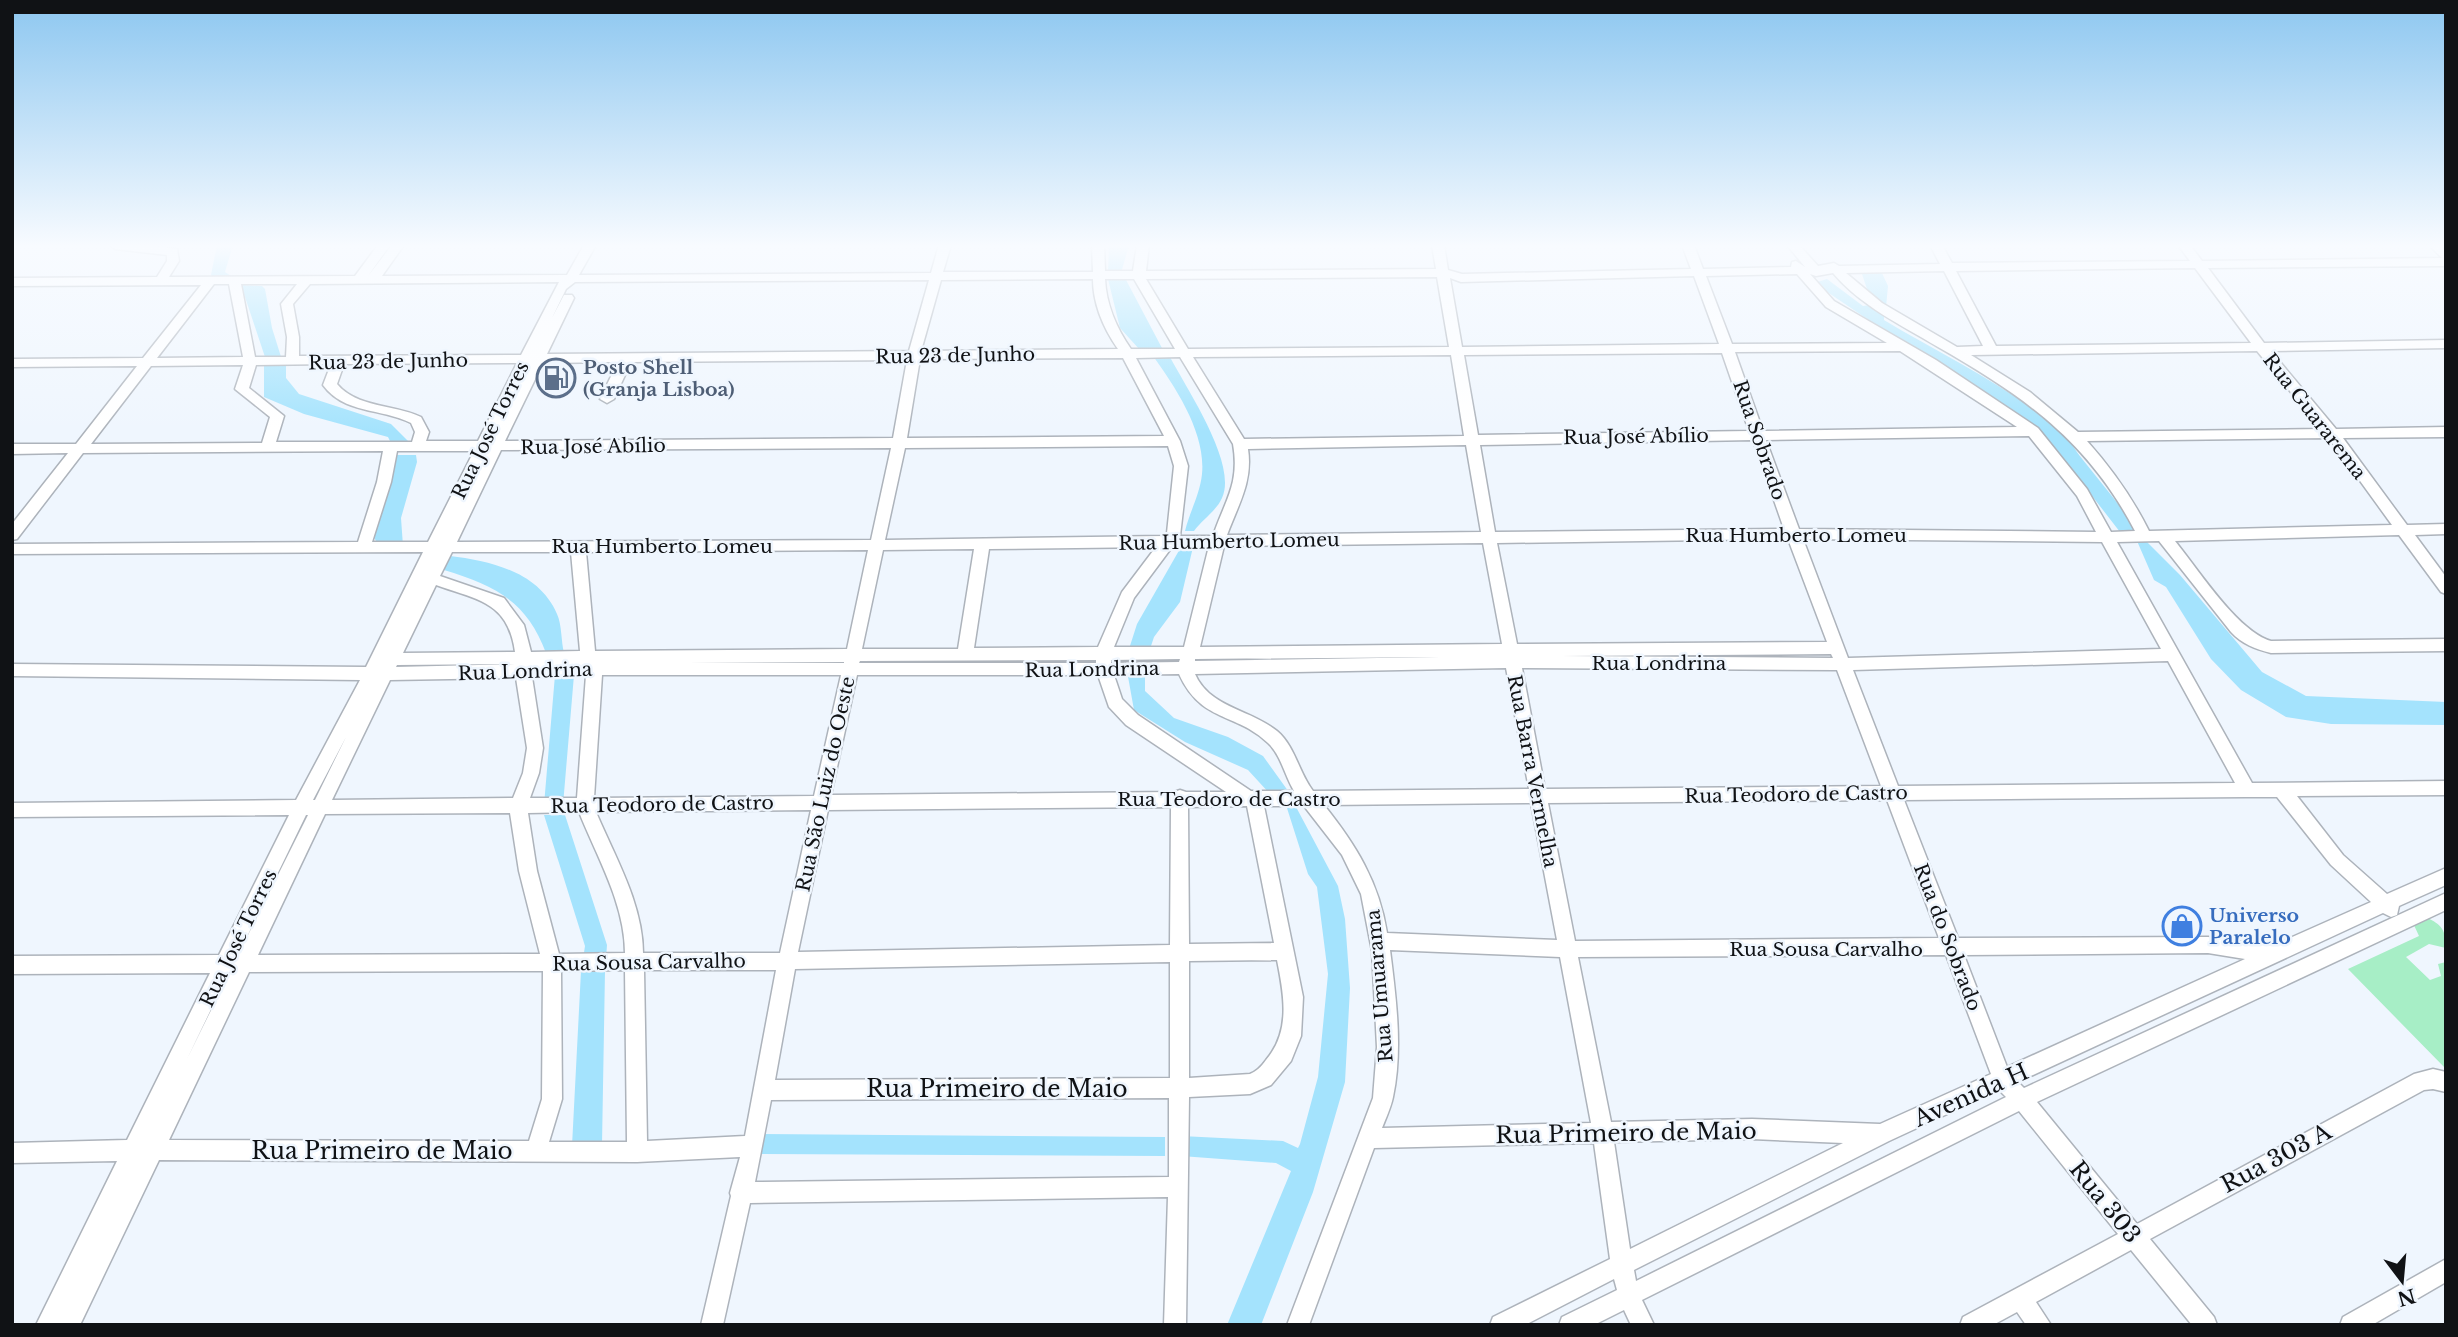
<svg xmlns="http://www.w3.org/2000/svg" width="2458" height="1337" font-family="'Libre Baskerville',serif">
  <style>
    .green { fill: #a7eec6 }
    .water { fill: #a4e3fd }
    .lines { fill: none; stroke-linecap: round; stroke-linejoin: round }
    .minor-casing { stroke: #adb3bb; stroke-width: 3 }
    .minor { fill: #fff; fill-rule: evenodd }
    .labels { text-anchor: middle; stroke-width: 5; stroke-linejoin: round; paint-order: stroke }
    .street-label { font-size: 19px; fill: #101215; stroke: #eff6fe }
    .service-label { font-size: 19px; font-weight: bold; fill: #4e5e75; stroke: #eff6fe; text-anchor: start }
    .shop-label { font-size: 19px; font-weight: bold; fill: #366cbe; stroke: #eff6fe; text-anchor: start }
    .near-street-label { font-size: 23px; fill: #101215; stroke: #eff6fe }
  </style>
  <rect width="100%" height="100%" fill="#eff6fe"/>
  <path class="green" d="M2426 917C2442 925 2446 930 2446 948L2429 944 2406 957 2430 980 2441 976 2438 964 2446 962V1069L2348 969 2419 936 2413 923Z"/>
  <path class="water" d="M217 245H233L225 272 234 278H213L211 275Z
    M1109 245H1129L1121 273 1108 274Z
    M1861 271H1881L1888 286 1886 307 1870 298Z
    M1125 278 1163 350H1140L1120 328 1108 279Z
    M1827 279 1863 306 1870 305 1884 313V320C1942 355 2008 385 2060 431 2069 439 2075 450 2083 460 2102 484 2121 506 2138 532H2120L2058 452 2020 415 1916 352 1814 283Z
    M241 285 262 286 265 289 272 328 282 360H266Z
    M1153 356 1170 357C1186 388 1238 464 1222 498 1217 510 1202 520 1194 531H1185C1190 511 1200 494 1202 474 1206 433 1176 388 1153 356Z
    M264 366H286V378L299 394 391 424 410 443H391L388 437 304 414 264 397Z
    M395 455H416L417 462 401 518 403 546H380L374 538 392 478Z
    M2137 541 2147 542 2180 575 2262 672 2306 696 2446 702V725L2331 724 2286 717 2241 690 2211 659 2166 587 2154 580Z
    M1181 547H1193L1180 602 1154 637 1150 649H1129L1137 624Z
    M450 556C491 561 539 572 557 614 562 625 561 641 564 653H546C527 601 494 585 444 570Z
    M1127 671H1145V691L1174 718 1228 737 1263 756 1291 795 1270 794 1248 770 1185 742 1134 710Z
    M555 675H574L563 805H544Z
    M1286 805H1295L1338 886 1345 919 1350 988 1345 1082 1313 1192 1261 1325H1227L1291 1171 1276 1163 1181 1156V1136L1283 1141 1298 1148 1300 1144 1318 1077 1328 974 1317 887 1308 874Z
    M544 815H565L607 945 606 959H583L585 946Z
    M581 971H605L602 1145 572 1146Z
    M757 1134 1165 1137V1156L753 1154Z"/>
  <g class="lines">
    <defs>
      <path id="minor" d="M109 245H142L177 249 179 261 169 277 355 276 378 245H390L368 276 392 245H404L382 276 567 275 584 245H596L579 275 931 273 939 245H951L943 272H1093L1092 245H1104L1105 271H1133L1137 245H1149L1146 271 1436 269 1432 245H1444L1448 270 1462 274 1691 269 1682 245H1694L1703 269 1791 267 1792 262 1796 261 1805 267 1787 245H1799L1818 266 1834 263 1839 266 1940 264 1930 245H1942L1952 263 2190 261 2178 245H2190L2202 261 2442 258 2429 245H2441L2446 249V266L2208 268 2264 343 2446 340V348L2271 351 2336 429 2446 427V437L2343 438 2407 525 2446 524V534L2415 535 2446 577V594L2441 592 2399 535 2175 541C2198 569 2237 631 2271 641L2446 639V651L2271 653C2255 649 2242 644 2231 632L2159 541 2117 542 2252 783 2446 781V795L2297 796 2343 855 2387 894 2446 868V885L2399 906 2397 915 2391 917 2383 913 2018 1082 2024 1088 2446 893V910L2037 1102 2137 1224 2414 1074 2433 1069 2446 1072V1092L2433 1089 2424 1090 2150 1239 2214 1317 2217 1325H2192L2131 1250 2036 1302 2051 1325H2026L2017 1312 1993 1325H1960L1963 1317 2118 1234 2019 1111 1642 1300 1654 1325H1631L1624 1310 1594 1325H1559L1562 1317 1617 1290 1614 1279 1525 1325H1490L1493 1317 1610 1259 1594 1143 1374 1148 1309 1325H1287L1373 1098 1377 1047 1372 951 1361 894 1342 855 1304 806H1264L1303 997 1301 1036 1291 1061 1271 1085 1250 1094 1189 1097 1186 1325H1164L1168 1197 750 1203 723 1325H701L731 1196 730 1193 740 1157 637 1162 159 1160 80 1325H36L117 1161 12 1163V1143L127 1140 210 973 12 974V956L219 955 289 815 12 817V803L296 800 360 680 12 676V664L366 667 423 552 12 554V544L358 542 377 482 383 451 83 453 17 539 12 540V524L68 453 12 454V444H76L137 366 12 367V359L143 358 201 285 12 286V278L157 277 167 261V255L115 249ZM2195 268 2251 343 1996 346 1956 271ZM1944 271 1983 346 1957 347 1882 303 1846 273ZM1833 273C1861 306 1901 325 1938 347 2024 396 2088 441 2135 531L2111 532 2087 489 2038 428 1936 360 1834 301 1810 274 1816 276ZM1797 274 1826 307 1887 343 1732 344 1706 276ZM1694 276 1719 344 1462 347 1450 278 1461 282ZM1437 277 1449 347 1188 349 1146 279ZM1093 279C1093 304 1104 329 1118 349L921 351 941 280ZM1105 279H1134L1175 349H1131C1117 329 1106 304 1105 279ZM929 280 909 351 547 354 574 298 572 295H564L552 318 566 289 575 282ZM559 282 521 355 299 356V337L293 304 310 284ZM214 284H229L243 357 157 358ZM241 284H297L281 304 287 337 286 357H255ZM1900 351 2017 427 1763 431 1735 352ZM2257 351 2321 429 2078 432 2030 392 1971 355ZM1722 353 1749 431 1478 435 1464 355ZM1451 355 1464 436 1244 439 1193 357ZM1180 357 1233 444C1240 484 1225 500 1213 536H1180L1188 466 1180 441 1136 358ZM1123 358 1164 436 907 438 920 359ZM907 360 893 438 505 441 543 363 618 362 600 399 607 403 614 399 631 362ZM517 363 478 441H426L429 432 421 417C394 404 357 408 337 384L344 364ZM331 364 323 385C344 414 381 408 411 423L415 432 412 442H276L284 416 249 388 256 365ZM243 365 235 389 270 417 262 443 91 444 151 366ZM2029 436 2077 496 2096 532 1799 529 1766 440ZM2329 438 2392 525 2149 531C2132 497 2112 469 2087 441ZM1753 440 1784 529 1495 532 1480 445ZM1466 445 1481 532 1227 535C1238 505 1253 482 1248 449ZM1168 446 1174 466 1167 533 1164 536 885 540 905 448ZM891 448 871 540 457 542 501 450ZM397 451H474L428 542H372L391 482ZM1788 539 1827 642 1517 644 1497 543ZM1803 539 2102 542 2161 649 1848 658ZM1483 543 1502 644 1200 647 1224 546ZM1209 546 1184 647H1114L1134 598 1172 547ZM1156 547 1122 592 1098 647 974 648 989 549ZM974 549 958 649H862L883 550ZM868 550 847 649 595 651 586 552ZM452 552H571L580 651 531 652 524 625 504 598 440 576ZM436 585C477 600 508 601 515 652L403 653ZM1831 654 1833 658 1562 656ZM1440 657 1195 661V659ZM1180 659 1179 662 1111 663V660ZM1096 660V663H859L860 661ZM2168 661 2235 783 1898 786 1853 670ZM844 662V663H687ZM515 664 396 667 397 665ZM1506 668 1529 789 1313 791C1299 773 1295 746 1277 731 1250 709 1210 708 1195 674ZM1522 668 1837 670 1881 786 1545 789ZM1179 674C1201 723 1236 712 1268 743 1281 755 1285 776 1294 791H1251L1138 715 1122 699 1114 675ZM586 675 577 798H530L539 773 543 748 532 677ZM602 675H841L814 796 594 798ZM857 675H1098L1109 707 1126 725 1226 792H1186L1180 790 1174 792 831 795ZM516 678 527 748 523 773 513 798 332 800 390 680ZM346 737 315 800H313ZM2245 797H2277L2331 865 2371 902 2272 946 2208 937 1958 938 1904 800ZM1887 800 1939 938 1575 941 1548 803ZM1531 803 1557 940 1387 933C1379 882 1356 845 1324 805ZM1247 806 1274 943 1189 944 1188 807ZM1171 807 1170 945 798 952 828 810ZM811 810 780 953H643C643 904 615 857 596 812ZM579 812C597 857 625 904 625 953L559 954 537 871 528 813ZM510 813 519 871 540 954 258 955 325 814ZM306 815H308L238 955ZM1390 950 1560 957 1591 1123 1382 1128C1386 1118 1391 1107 1393 1097 1403 1050 1396 997 1390 950ZM2208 953 2245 959 2007 1067 1964 955ZM1946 955 1991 1074 1880 1124 1752 1119 1611 1122 1578 957ZM1277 960C1284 995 1291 1031 1266 1060 1261 1067 1257 1071 1250 1074L1189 1078V961ZM1170 962V1078L775 1080 795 969ZM625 970 627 1142H549L562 1099 561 971ZM644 970H776L745 1136 647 1141ZM543 971 542 1099 529 1141 169 1140 249 972ZM229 972H230L187 1059ZM1999 1090 2006 1097 1636 1281 1634 1270 1889 1141ZM1169 1098V1177L755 1182 771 1100ZM1752 1139 1843 1143 1630 1249 1614 1142Z
        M2446 1259V1282L2372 1325H2340L2343 1317Z"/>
    </defs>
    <use href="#minor" class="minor-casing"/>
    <use href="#minor" class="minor"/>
  </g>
  <linearGradient id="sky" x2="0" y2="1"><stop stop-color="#8dc7f0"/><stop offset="0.57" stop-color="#f8fbff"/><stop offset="1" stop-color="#f8fbff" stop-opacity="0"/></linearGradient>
  <rect width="2458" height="432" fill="url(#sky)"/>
  <defs>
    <symbol id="fuel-ring" viewBox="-11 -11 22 22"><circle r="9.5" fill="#eff6fe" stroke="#5c6f8a" stroke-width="1.5"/><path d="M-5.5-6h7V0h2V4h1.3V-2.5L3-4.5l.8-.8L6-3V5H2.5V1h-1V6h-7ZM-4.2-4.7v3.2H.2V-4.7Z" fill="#5c6f8a"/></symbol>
    <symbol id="shop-ring" viewBox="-11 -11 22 22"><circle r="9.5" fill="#eff6fe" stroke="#3f7fe0" stroke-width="1.5"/><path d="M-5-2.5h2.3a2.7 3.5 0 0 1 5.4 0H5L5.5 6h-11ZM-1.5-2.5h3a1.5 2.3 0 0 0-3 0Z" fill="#3f7fe0"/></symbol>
  </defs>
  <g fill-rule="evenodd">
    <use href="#fuel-ring" x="534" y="356" width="44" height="44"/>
    <use href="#shop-ring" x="2160" y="904" width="44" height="44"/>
  </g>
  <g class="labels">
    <g class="street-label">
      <text transform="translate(955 355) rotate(-1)" y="7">Rua 23 de Junho</text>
      <text transform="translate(388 361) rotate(-1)" y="7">Rua 23 de Junho</text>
      <text transform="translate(2315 416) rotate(52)" y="7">Rua Guararema</text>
      <text transform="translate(490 430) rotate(-64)" y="7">Rua José Torres</text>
      <text transform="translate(1636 436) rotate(-1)" y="7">Rua José Abílio</text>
      <text transform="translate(1760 440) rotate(71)" y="7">Rua Sobrado</text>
      <text transform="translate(593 446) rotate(-1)" y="7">Rua José Abílio</text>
      <text x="1796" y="542">Rua Humberto Lomeu</text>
      <text transform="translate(1229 541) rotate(-1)" y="7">Rua Humberto Lomeu</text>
      <text x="662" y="553">Rua Humberto Lomeu</text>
      <text x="1659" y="670">Rua Londrina</text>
      <text transform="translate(1092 669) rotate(-1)" y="7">Rua Londrina</text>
      <text transform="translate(525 671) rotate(-2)" y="7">Rua Londrina</text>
      <text transform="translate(1533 771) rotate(79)" y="7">Rua Barra Vermelha</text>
      <text transform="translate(825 784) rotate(-78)" y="7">Rua São Luiz do Oeste</text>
      <text transform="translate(1796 794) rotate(-1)" y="7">Rua Teodoro de Castro</text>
      <text x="1229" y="806">Rua Teodoro de Castro</text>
      <text transform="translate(662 804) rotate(-1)" y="7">Rua Teodoro de Castro</text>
      <text transform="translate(1948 937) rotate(69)" y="7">Rua do Sobrado</text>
      <text transform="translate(238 938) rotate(-64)" y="7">Rua José Torres</text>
      <text x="1826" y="956">Rua Sousa Carvalho</text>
      <text transform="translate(649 962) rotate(-1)" y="7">Rua Sousa Carvalho</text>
      <text transform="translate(1379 986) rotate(-95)" y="7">Rua Umuarama</text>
    </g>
    <g class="service-label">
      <text x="583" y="374">Posto Shell<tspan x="583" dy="22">(Granja Lisboa)</tspan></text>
    </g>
    <g class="shop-label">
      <text x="2209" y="922">Universo<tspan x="2209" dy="22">Paralelo</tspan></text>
    </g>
    <g class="near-street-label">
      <text x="997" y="1097">Rua Primeiro de Maio</text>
      <text transform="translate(1971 1095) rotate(-24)" y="8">Avenida H</text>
      <text transform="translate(1626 1133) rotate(-1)" y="8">Rua Primeiro de Maio</text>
      <text x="382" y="1159">Rua Primeiro de Maio</text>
      <text transform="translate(2276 1158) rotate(-28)" y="8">Rua 303 A</text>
      <text transform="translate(2105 1202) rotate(51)" y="8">Rua 303</text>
    </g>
  </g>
  <rect width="2458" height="1337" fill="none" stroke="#101215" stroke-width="28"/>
  <g transform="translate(2402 1281) rotate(164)" stroke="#eff6fe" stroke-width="5" paint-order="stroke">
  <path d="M0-5L12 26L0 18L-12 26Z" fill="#101215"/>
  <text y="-10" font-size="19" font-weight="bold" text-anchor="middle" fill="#101215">N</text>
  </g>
</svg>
